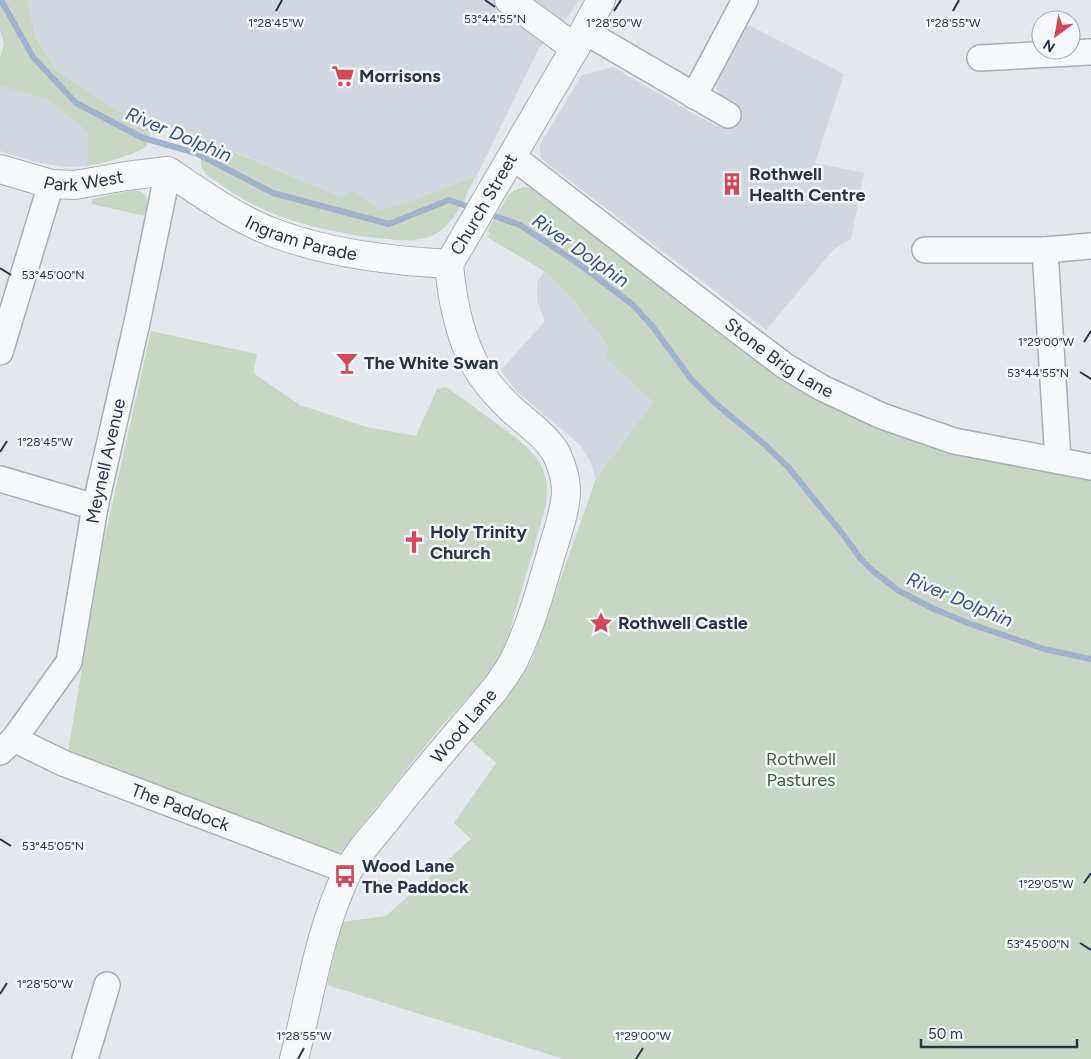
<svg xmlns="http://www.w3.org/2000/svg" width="1091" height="1059" font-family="Figtree,sans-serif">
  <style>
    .built { fill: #d2d6de }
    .green { fill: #c9d6c5 }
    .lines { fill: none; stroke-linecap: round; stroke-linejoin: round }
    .stream { stroke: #9fb4cc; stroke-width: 6 }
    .minor-casing { stroke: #a9aeb7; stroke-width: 28 }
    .tertiary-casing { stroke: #a9aeb7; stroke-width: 30 }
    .minor { stroke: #f7f8fa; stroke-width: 25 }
    .tertiary { stroke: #f7f8fa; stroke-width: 28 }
    .ticks { fill: none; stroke: #2b3445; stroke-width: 2 }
    .labels { text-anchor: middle; stroke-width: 5; stroke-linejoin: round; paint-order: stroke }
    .poi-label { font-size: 18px; font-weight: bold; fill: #2b3445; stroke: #f4f6f9; text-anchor: start }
    .street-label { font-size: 18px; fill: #2b3445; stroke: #f4f6f9 }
    .park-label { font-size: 18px; fill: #3f6138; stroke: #f4f6f9 }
    .water-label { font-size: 19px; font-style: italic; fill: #34527a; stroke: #f4f6f9 }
    .ticks-label { font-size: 12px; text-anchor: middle; fill: #2b3445; stroke: #f4f6f9; stroke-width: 5; stroke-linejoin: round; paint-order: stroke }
  </style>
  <rect width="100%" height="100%" fill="#e4e7ec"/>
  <path class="built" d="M27 0H579L568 16 539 48 476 177 413 200 380 210 352 190 341 197 215 143 153 122 138 124 57 71 36 36Z
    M747 24 844 74 815 163 864 173 851 239 834 249 766 330 544 161 541 157 540 151V146L542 141 582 75 613 67 701 118 723 128 735 102 720 95 717 92 716 84Z
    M0 86 47 99 88 132 87 166 66 167 39 163 0 151Z
    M544 271 572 299 608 346 605 358 653 402 596 479 590 461 579 444 515 390 501 370 545 321 537 301V282Z"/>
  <path class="green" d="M0 0H27L36 37 57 71 138 124 153 122 146 147C126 157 110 162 87 166L88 132 47 99 0 86V59L4 43 0 30Z
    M206 140 341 197 352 190 380 210 413 200 475 177C465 197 457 220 437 233 418 244 398 240 377 238 322 231 265 218 220 184 216 181 208 177 205 173 197 162 203 152 206 140Z
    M525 187 532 188 538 191 879 428 935 448 991 461 1091 478V1059H564L327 985 341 922 386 916 471 839 454 823 496 763 468 738 510 693 531 662 596 479 653 402 605 358 608 346 572 299 544 271 487 237 490 233 487 231 508 196C513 190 518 188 525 187Z
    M134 190C150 192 149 204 144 216L92 204V199Z
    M151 331 257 354 253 373 300 405 366 427 416 436 437 389 446 387C463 399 480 411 497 424 523 443 550 460 547 497 547 502 545 507 544 512L507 641 497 661 477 687 440 728 338 855 67 757 102 550Z"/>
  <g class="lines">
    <path class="stream" d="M1 0 33 57 76 103 143 138 196 153 273 193 389 224 449 200 475 209
      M486 213 520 225 579 264 633 305 653 327 691 379 714 402 764 444 788 467 845 537 860 558 873 571 899 591 934 609 968 623 1044 649 1091 659"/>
    <defs>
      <g id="minor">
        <path d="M584 31 728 115"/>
        <path d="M980 58 1091 52"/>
        <path d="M694 96 745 0"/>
        <path id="s1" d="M512 156 727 322 785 366 822 388 882 416 954 441 1091 467"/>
        <path d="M925 250H1045L1091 246"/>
        <path d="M1045 250 1058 461"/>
        <path d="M0 352 51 184"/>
        <path d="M0 479 95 507"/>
        <path id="s2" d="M14 739 63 763 348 871"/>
        <path id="s3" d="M0 752 14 739 69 662 95 507 138 318 168 171"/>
        <path d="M85 1059 107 985"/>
      </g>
      <g id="tertiary">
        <path d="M509 0 575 48"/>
        <path id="s4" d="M0 169 51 184 75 185 126 176 168 171C202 194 238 220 277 234 331 254 392 261 449 264"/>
        <path id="s5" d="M294 1059C310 997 319 931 347 873 356 854 375 834 388 818 422 774 459 732 495 689 502 679 510 669 515 658 531 625 541 589 551 554 557 534 565 513 566 492 566 479 562 466 557 455 548 437 524 421 509 407 499 397 490 387 482 376 461 346 452 300 449 264L575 48 601 0"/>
      </g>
    </defs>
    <use href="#minor" class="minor-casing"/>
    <use href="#tertiary" class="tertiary-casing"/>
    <use href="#minor" class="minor"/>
    <use href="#tertiary" class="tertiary"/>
  </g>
  <path class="ticks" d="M485 0 495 7M276 11 282 0M614 11 621 0M953 11 959 0M0 268 11 275M1084 342 1091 331M1080 372 1091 379M0 452 7 441M0 839 11 846M1084 883 1091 873M1080 943 1091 950M0 994 7 983M298 1059 304 1048M636 1059 643 1048"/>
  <defs>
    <symbol id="supermarket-bare" viewBox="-9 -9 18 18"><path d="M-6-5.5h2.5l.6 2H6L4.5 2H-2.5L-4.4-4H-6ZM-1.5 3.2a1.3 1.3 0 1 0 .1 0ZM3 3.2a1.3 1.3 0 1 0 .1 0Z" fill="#d1495b" stroke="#f4f6f9" stroke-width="2.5" paint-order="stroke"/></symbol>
    <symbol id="building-bare" viewBox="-9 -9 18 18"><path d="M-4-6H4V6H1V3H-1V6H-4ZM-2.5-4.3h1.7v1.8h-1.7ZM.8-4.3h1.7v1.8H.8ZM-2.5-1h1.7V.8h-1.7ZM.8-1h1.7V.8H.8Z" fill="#d1495b" stroke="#f4f6f9" stroke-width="2.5" paint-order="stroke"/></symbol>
    <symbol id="bar-bare" viewBox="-9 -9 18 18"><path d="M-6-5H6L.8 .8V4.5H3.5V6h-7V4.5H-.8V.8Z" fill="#d1495b" stroke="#f4f6f9" stroke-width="2.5" paint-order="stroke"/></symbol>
    <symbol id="church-bare" viewBox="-9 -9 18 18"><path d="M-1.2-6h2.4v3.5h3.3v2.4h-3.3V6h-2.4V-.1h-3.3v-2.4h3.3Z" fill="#d1495b" stroke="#f4f6f9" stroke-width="2.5" paint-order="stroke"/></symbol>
    <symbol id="sight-bare" viewBox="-9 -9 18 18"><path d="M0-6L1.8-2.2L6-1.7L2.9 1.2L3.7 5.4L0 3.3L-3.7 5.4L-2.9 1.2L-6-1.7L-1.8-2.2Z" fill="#d1495b" stroke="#f4f6f9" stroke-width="2.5" paint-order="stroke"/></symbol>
    <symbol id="bus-bare" viewBox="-9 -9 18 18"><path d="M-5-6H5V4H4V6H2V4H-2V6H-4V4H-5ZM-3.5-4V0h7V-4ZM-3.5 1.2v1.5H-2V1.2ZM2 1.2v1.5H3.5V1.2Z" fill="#d1495b" stroke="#f4f6f9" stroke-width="2.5" paint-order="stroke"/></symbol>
  </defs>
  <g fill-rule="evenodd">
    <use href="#supermarket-bare" x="327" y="60" width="32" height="32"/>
    <use href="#building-bare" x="716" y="168" width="32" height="32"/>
    <use href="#bar-bare" x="331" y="347" width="32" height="32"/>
    <use href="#church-bare" x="398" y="526" width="32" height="32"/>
    <use href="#sight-bare" x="585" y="607" width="32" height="32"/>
    <use href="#bus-bare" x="329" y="860" width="32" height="32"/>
  </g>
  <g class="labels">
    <g class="poi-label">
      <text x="359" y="82">Morrisons</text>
      <text x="749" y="180">Rothwell<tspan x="749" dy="21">Health Centre</tspan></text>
      <text x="364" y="369">The White Swan</text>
      <text x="430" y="538">Holy Trinity<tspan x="430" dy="21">Church</tspan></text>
      <text x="618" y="629">Rothwell Castle</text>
      <text x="362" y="872">Wood Lane<tspan x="362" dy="21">The Paddock</tspan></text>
    </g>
    <g class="street-label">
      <text dy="6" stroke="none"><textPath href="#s4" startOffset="86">Park West</textPath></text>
      <text dy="6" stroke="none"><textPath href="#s5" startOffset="976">Church Street</textPath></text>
      <text dy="6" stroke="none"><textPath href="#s4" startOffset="322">Ingram Parade</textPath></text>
      <text dy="6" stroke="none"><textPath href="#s1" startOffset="335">Stone Brig Lane</textPath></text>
      <text dy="6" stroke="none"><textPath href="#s3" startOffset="318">Meynell Avenue</textPath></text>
      <text dy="6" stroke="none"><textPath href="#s5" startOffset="382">Wood Lane</textPath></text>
      <text dy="6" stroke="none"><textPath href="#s2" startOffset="180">The Paddock</textPath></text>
    </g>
    <g class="park-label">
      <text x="801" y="765">Rothwell<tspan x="801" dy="21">Pastures</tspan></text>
    </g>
    <g class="water-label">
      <text transform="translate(179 134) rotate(23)" y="7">River Dolphin</text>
      <text transform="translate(581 250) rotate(35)" y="7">River Dolphin</text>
      <text transform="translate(960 599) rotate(23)" y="7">River Dolphin</text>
    </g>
  </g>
  <g class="ticks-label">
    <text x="495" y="23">53°44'55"N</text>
    <text x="276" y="27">1°28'45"W</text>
    <text x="614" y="27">1°28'50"W</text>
    <text x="953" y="27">1°28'55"W</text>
    <text x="53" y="279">53°45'00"N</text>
    <text x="1046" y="346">1°29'00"W</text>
    <text x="1038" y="377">53°44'55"N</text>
    <text x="45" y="446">1°28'45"W</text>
    <text x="53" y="850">53°45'05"N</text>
    <text x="1046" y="888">1°29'05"W</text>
    <text x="1038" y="948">53°45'00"N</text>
    <text x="45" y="988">1°28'50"W</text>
    <text x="304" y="1040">1°28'55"W</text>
    <text x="643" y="1040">1°29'00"W</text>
  </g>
  <g transform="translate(1056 35) rotate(212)"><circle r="24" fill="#f4f6f9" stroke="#a4a8b1"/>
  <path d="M0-4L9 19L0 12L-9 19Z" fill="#d1495b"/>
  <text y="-8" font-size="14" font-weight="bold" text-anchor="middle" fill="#2b3445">N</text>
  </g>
  <path d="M921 1039v8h156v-8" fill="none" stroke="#2b3445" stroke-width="2.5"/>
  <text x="928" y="1039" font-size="15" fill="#2b3445" stroke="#f4f6f9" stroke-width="4" paint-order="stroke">50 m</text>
</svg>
